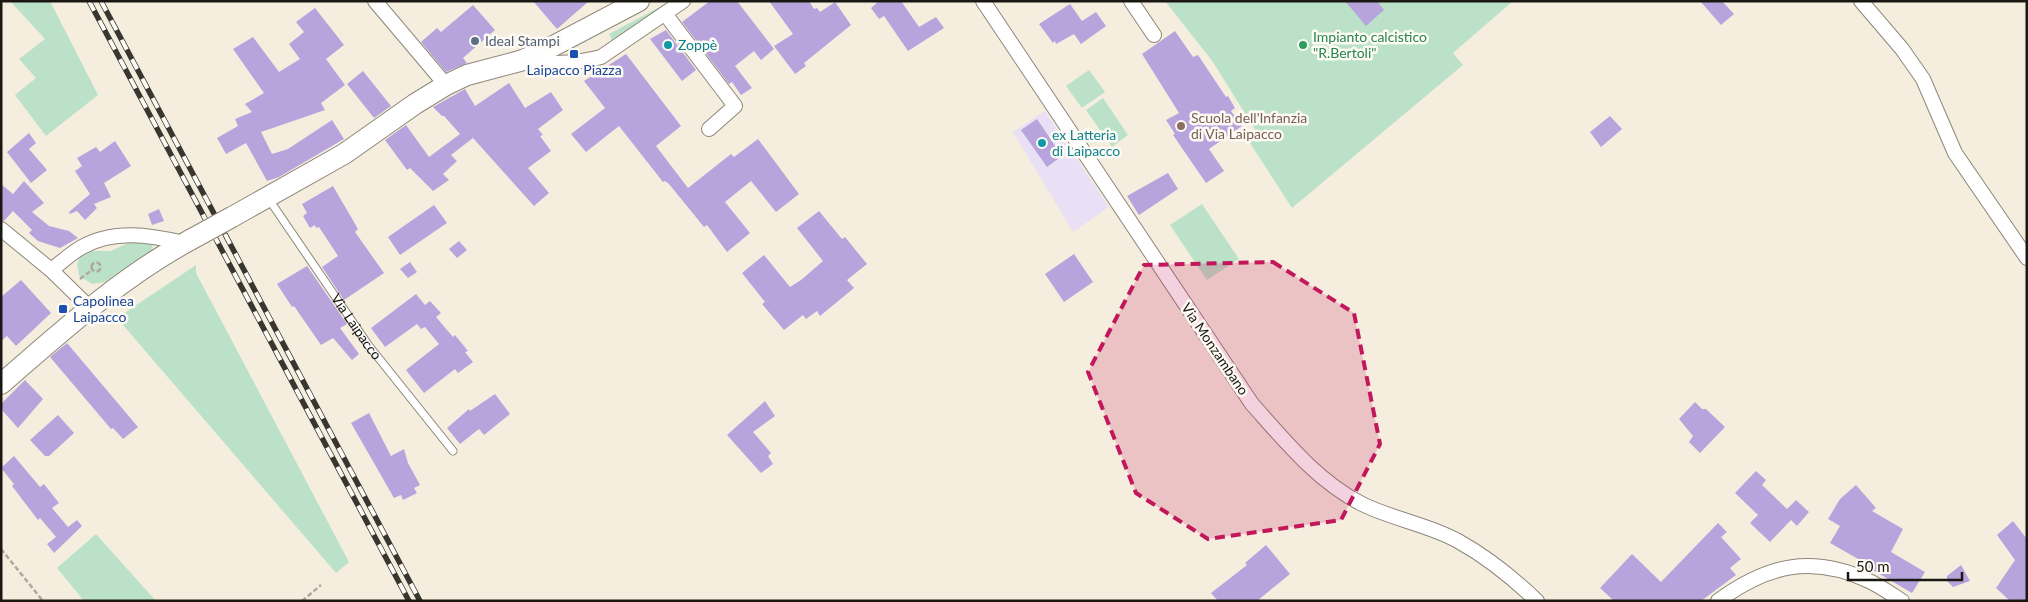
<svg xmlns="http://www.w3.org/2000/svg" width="2028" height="602" font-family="Lato,sans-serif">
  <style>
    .commercial { fill: #e9e0f5 }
    .green { fill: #bbe2c8 }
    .building { fill: #b8a4dd }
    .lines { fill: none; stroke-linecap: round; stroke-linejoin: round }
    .lane-casing { stroke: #8d8779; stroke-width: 9 }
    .street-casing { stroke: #8d8779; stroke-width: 16 }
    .secondary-casing { stroke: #8d8779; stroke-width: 22 }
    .path { stroke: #afa99d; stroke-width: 2.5; stroke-dasharray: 5 2.5; stroke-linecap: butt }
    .lane { stroke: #fff; stroke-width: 7 }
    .street { stroke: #fff; stroke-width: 14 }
    .secondary { stroke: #fff; stroke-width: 20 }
    .rail-casing { stroke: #39352f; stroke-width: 5.5 }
    .rail { stroke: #fefbf5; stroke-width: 4; stroke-dasharray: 11; stroke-linecap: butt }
    .secondary-bridge-casing { stroke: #8d8779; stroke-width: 22; stroke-linecap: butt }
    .secondary-bridge { stroke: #fff; stroke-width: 20 }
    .marked { fill: #c2185b; fill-opacity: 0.2; stroke: #c2185b; stroke-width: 4; stroke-dasharray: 10 6; stroke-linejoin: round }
    .service-dot { fill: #5c6f8a; stroke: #fefbf5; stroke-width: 2 }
    .culture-dot { fill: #0f9aa8; stroke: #fefbf5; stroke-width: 2 }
    .leisure-dot { fill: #2e9e5b; stroke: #fefbf5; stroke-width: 2 }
    .transit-dot { fill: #1a4fb4; stroke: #fefbf5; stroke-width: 2 }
    .education-dot { fill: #8d6e63; stroke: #fefbf5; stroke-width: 2 }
    .labels { text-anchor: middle; stroke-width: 5; stroke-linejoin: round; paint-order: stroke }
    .leisure-label { font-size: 14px; fill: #27864d; stroke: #fefbf5; text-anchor: start }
    .service-label { font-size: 14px; fill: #4e5e75; stroke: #fefbf5; text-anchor: start }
    .culture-label { font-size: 14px; fill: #0d838f; stroke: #fefbf5; text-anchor: start }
    .transit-label { font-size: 14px; fill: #164399; stroke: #fefbf5 }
    .education-label { font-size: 14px; fill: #785e54; stroke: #fefbf5; text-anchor: start }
    .street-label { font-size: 14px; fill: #1b1813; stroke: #fefbf5 }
  </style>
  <rect width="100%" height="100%" fill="#f5eedf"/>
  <path class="commercial" d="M1045 111 1109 207 1073 232 1013 132Z"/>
  <path class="green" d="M10 1H50L98 95 46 136 15 95 36 78 19 59 45 39Z
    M1165 1H1513L1453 53 1463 65 1292 208 1250 143 1259 136 1213 62Z
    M665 4 648 19 613 42 609 34Z
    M1089 70 1105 92 1082 108 1066 86Z
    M1103 98 1128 135 1112 147 1086 110Z
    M1202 204 1239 259 1207 280 1170 225Z
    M130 242H150L153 247 149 253 105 282 92 284 79 276 77 264 81 255 87 251H111Z
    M196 265V273L349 562 336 573 117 318Z
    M96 534 156 601H84L57 568Z"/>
  <path class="building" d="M533 1H589L557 29Z
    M710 1H737L774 49 761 60 754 51 735 66 752 88 741 95 732 82 729 84 682 22Z
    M769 1H809L814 9 817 8 820 12 835 2 851 25 804 63 806 66 795 74 774 46 793 34Z
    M879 1H901L919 27 936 17 944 28 908 51 884 16 879 19 871 8Z
    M1345 1H1377L1384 10 1366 26Z
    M1700 1H1722L1734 14 1721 25Z
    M1070 4 1082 21 1096 12 1106 26 1081 44 1074 34 1056 44 1055 41 1053 43 1039 24Z
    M473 5 495 30 463 58 467 63 446 72 421 42 437 28 441 32Z
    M315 8 344 45 326 59 345 85 321 103 325 110 261 132 272 154 288 149 332 120 344 139 279 177 267 181 246 143 226 154 217 138 238 126 235 119 252 112 245 104 264 93 233 49 253 37 279 72 300 59 289 44 304 32 296 22Z
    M666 30 696 70 682 81 650 39Z
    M1175 31 1193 57 1198 55 1226 97 1228 96 1235 108 1231 111 1242 126 1209 149 1224 171 1206 183 1173 135 1175 134 1166 120 1179 113 1142 54Z
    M626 54 681 126 656 146 688 188 731 154 734 157 758 139 799 194 776 212 751 181 725 202 750 233 727 252 707 225 704 227 669 184 665 181 663 182 619 126 586 152 571 134 605 108 584 81Z
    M363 71 391 106 374 118 347 84Z
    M509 83 525 108 551 92 563 110 538 129 543 135 540 136 551 151 528 168 549 193 534 206 473 138 451 155 457 161 443 174 449 180 433 191 410 168 407 170 385 140 406 125 429 157 460 134 444 116H442L433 107 465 89 475 106Z
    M1610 116 1622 129 1601 147 1590 132Z
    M1037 119 1062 156 1047 167 1021 130Z
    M29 133 36 143 29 149 47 170 31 183 7 152Z
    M115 141 131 166 104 183 111 197 94 204 97 208 85 220 77 211 70 214 69 212 90 194 75 171 82 166 77 158 96 147 100 152Z
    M1168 173 1178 189 1139 215 1127 196Z
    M24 181 44 203 32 212 49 226 69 231 78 238 60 248 38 241 29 233 32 230 13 211 4 221 1 220V184L13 194Z
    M333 186 358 229 355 232 384 273 344 300 322 267 338 256 319 227 316 228 315 225 310 228 303 216 307 213 302 204Z
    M434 205 447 223 400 255 388 237Z
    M159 209 164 221 152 225 148 214Z
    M819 211 842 239 845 237 867 264 847 280 854 288 820 316 817 311 806 319 803 315 784 330 762 304 765 302 742 273 764 255 790 287 801 280 823 261 797 228Z
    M459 241 467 250 457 258 449 249Z
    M1074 254 1093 282 1064 302 1045 274Z
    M410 262 417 272 408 278 400 269Z
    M307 266 347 324 340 328 359 354 352 360 333 338 321 345 294 306 292 307 277 284Z
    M21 280 51 313 16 346 7 336 1 341V297Z
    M416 294 425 305 430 301 441 313 436 317 453 337 455 335 468 351 465 352 473 362 458 373 455 369 424 393 406 370 439 344 425 327 421 329 417 324 385 347 371 328Z
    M67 343 138 427 123 439 113 428 111 429 50 357Z
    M25 380 43 399 18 428 1 409V404Z
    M495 394 510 414 484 435 479 429 460 444 447 428 469 409 470 411Z
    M765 401 775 416 753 432 771 453 768 456 773 464 761 473 727 435Z
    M1695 402 1702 409H1706L1725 427 1700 453 1689 442 1693 436 1679 419Z
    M369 413 391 456 404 449 408 463 420 485 414 488 417 493 403 500 401 495 394 498 351 423Z
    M58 415 74 433 49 456H45L30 440Z
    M14 456 40 487 44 484 59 503 52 508 68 527 77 520 82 526 54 553 47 544 56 537 40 518 38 520 12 486 14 484 1 468Z
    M1756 471 1766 480 1762 485 1787 509 1796 500 1809 512 1797 526 1791 520 1770 542 1750 523 1758 515 1735 493Z
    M1856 485 1876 508 1872 511 1903 529 1891 552 1925 572 1912 593 1859 562 1860 560 1830 543 1840 526 1828 519 1840 499Z
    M2013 521 2027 539V601H2010L1996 588 2015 560 1997 535Z
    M1718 523 1727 532 1721 537 1741 559 1730 568 1736 575 1701 601H1614L1600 588 1632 554 1661 582Z
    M1266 545 1290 574 1257 601H1218L1211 593 1247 565 1245 563Z
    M1961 565 1970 581 1953 587 1947 581V576Z"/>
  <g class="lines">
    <defs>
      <g id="lane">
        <path id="s1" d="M268 198 369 346 453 451"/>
      </g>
      <path id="street" d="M375 1 446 85
        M983 1 1252 404C1285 441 1317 481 1362 504 1392 519 1430 525 1458 541 1487 557 1513 578 1537 601
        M1131 1 1154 35
        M1861 1 1902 49 1923 79 1955 153 2027 258
        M666 15 735 106 709 129
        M524 61C551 64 574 64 601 57L683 1
        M1 229 51 270 90 308
        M51 270C61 263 71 253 82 247 114 229 150 235 184 243
        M1718 601C1767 565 1812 554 1869 581 1880 586 1891 594 1902 601"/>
      <path id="secondary" d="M232 217 344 154 415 104 446 85 467 75 520 61 542 52 639 1
        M1 384C61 332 120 278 190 240"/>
    </defs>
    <use href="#lane" class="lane-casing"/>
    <use href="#street" class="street-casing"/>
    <use href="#secondary" class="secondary-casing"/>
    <path class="path" d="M91.5 267a4.5 4.5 0 1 1 9 0a4.5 4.5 0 1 1-9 0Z
      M80 279 93 269
      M1 549 43 601
      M302 601 321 585"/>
    <use href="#lane" class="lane"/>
    <use href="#street" class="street"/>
    <use href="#secondary" class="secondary"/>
    <defs>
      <path id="rail" d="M89 1 409 601
        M101 1 420 601"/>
    </defs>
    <use href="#rail" class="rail-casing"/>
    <use href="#rail" class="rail"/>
    <defs>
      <path id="secondary-bridge" d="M190 240 232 217"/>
    </defs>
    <use href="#secondary-bridge" class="secondary-bridge-casing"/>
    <use href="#secondary-bridge" class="secondary-bridge"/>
  </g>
  <path class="marked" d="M1273 262 1354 313 1380 444 1341 520 1208 539 1136 493 1088 372 1144 265Z"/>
  <circle class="service-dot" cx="475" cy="41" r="5"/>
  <g class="culture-dot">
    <circle cx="668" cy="45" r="5"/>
    <circle cx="1042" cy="143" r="5"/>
  </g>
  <circle class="leisure-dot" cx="1303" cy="45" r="5"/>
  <g class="transit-dot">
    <rect x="569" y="49" width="10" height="10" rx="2.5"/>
    <rect x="58" y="304" width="10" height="10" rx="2.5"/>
  </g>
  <circle class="education-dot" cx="1181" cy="126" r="5"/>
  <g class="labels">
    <g class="leisure-label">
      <text x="1313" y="42">Impianto calcistico<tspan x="1313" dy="16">"R.Bertoli"</tspan></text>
    </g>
    <g class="service-label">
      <text x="485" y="46">Ideal Stampi</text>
    </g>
    <g class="culture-label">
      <text x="678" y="50">Zoppè</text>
      <text x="1052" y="140">ex Latteria<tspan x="1052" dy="16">di Laipacco</tspan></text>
    </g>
    <g class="transit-label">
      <text x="574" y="75">Laipacco Piazza</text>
      <text x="73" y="306" text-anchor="start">Capolinea<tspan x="73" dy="16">Laipacco</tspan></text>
    </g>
    <g class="education-label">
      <text x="1191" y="123">Scuola dell'Infanzia<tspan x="1191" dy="16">di Via Laipacco</tspan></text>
    </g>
    <g class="street-label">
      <text dy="5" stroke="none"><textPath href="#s1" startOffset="156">Via Laipacco</textPath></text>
      <text transform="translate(1215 349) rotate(56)" y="5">Via Monzambano</text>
    </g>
  </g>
  <rect width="2028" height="602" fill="none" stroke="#1b1813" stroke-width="5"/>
  <path d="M1848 572v8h114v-8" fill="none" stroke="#1b1813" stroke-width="2.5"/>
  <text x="1856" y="572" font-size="15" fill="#1b1813" stroke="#fefbf5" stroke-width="4" paint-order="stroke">50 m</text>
</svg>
